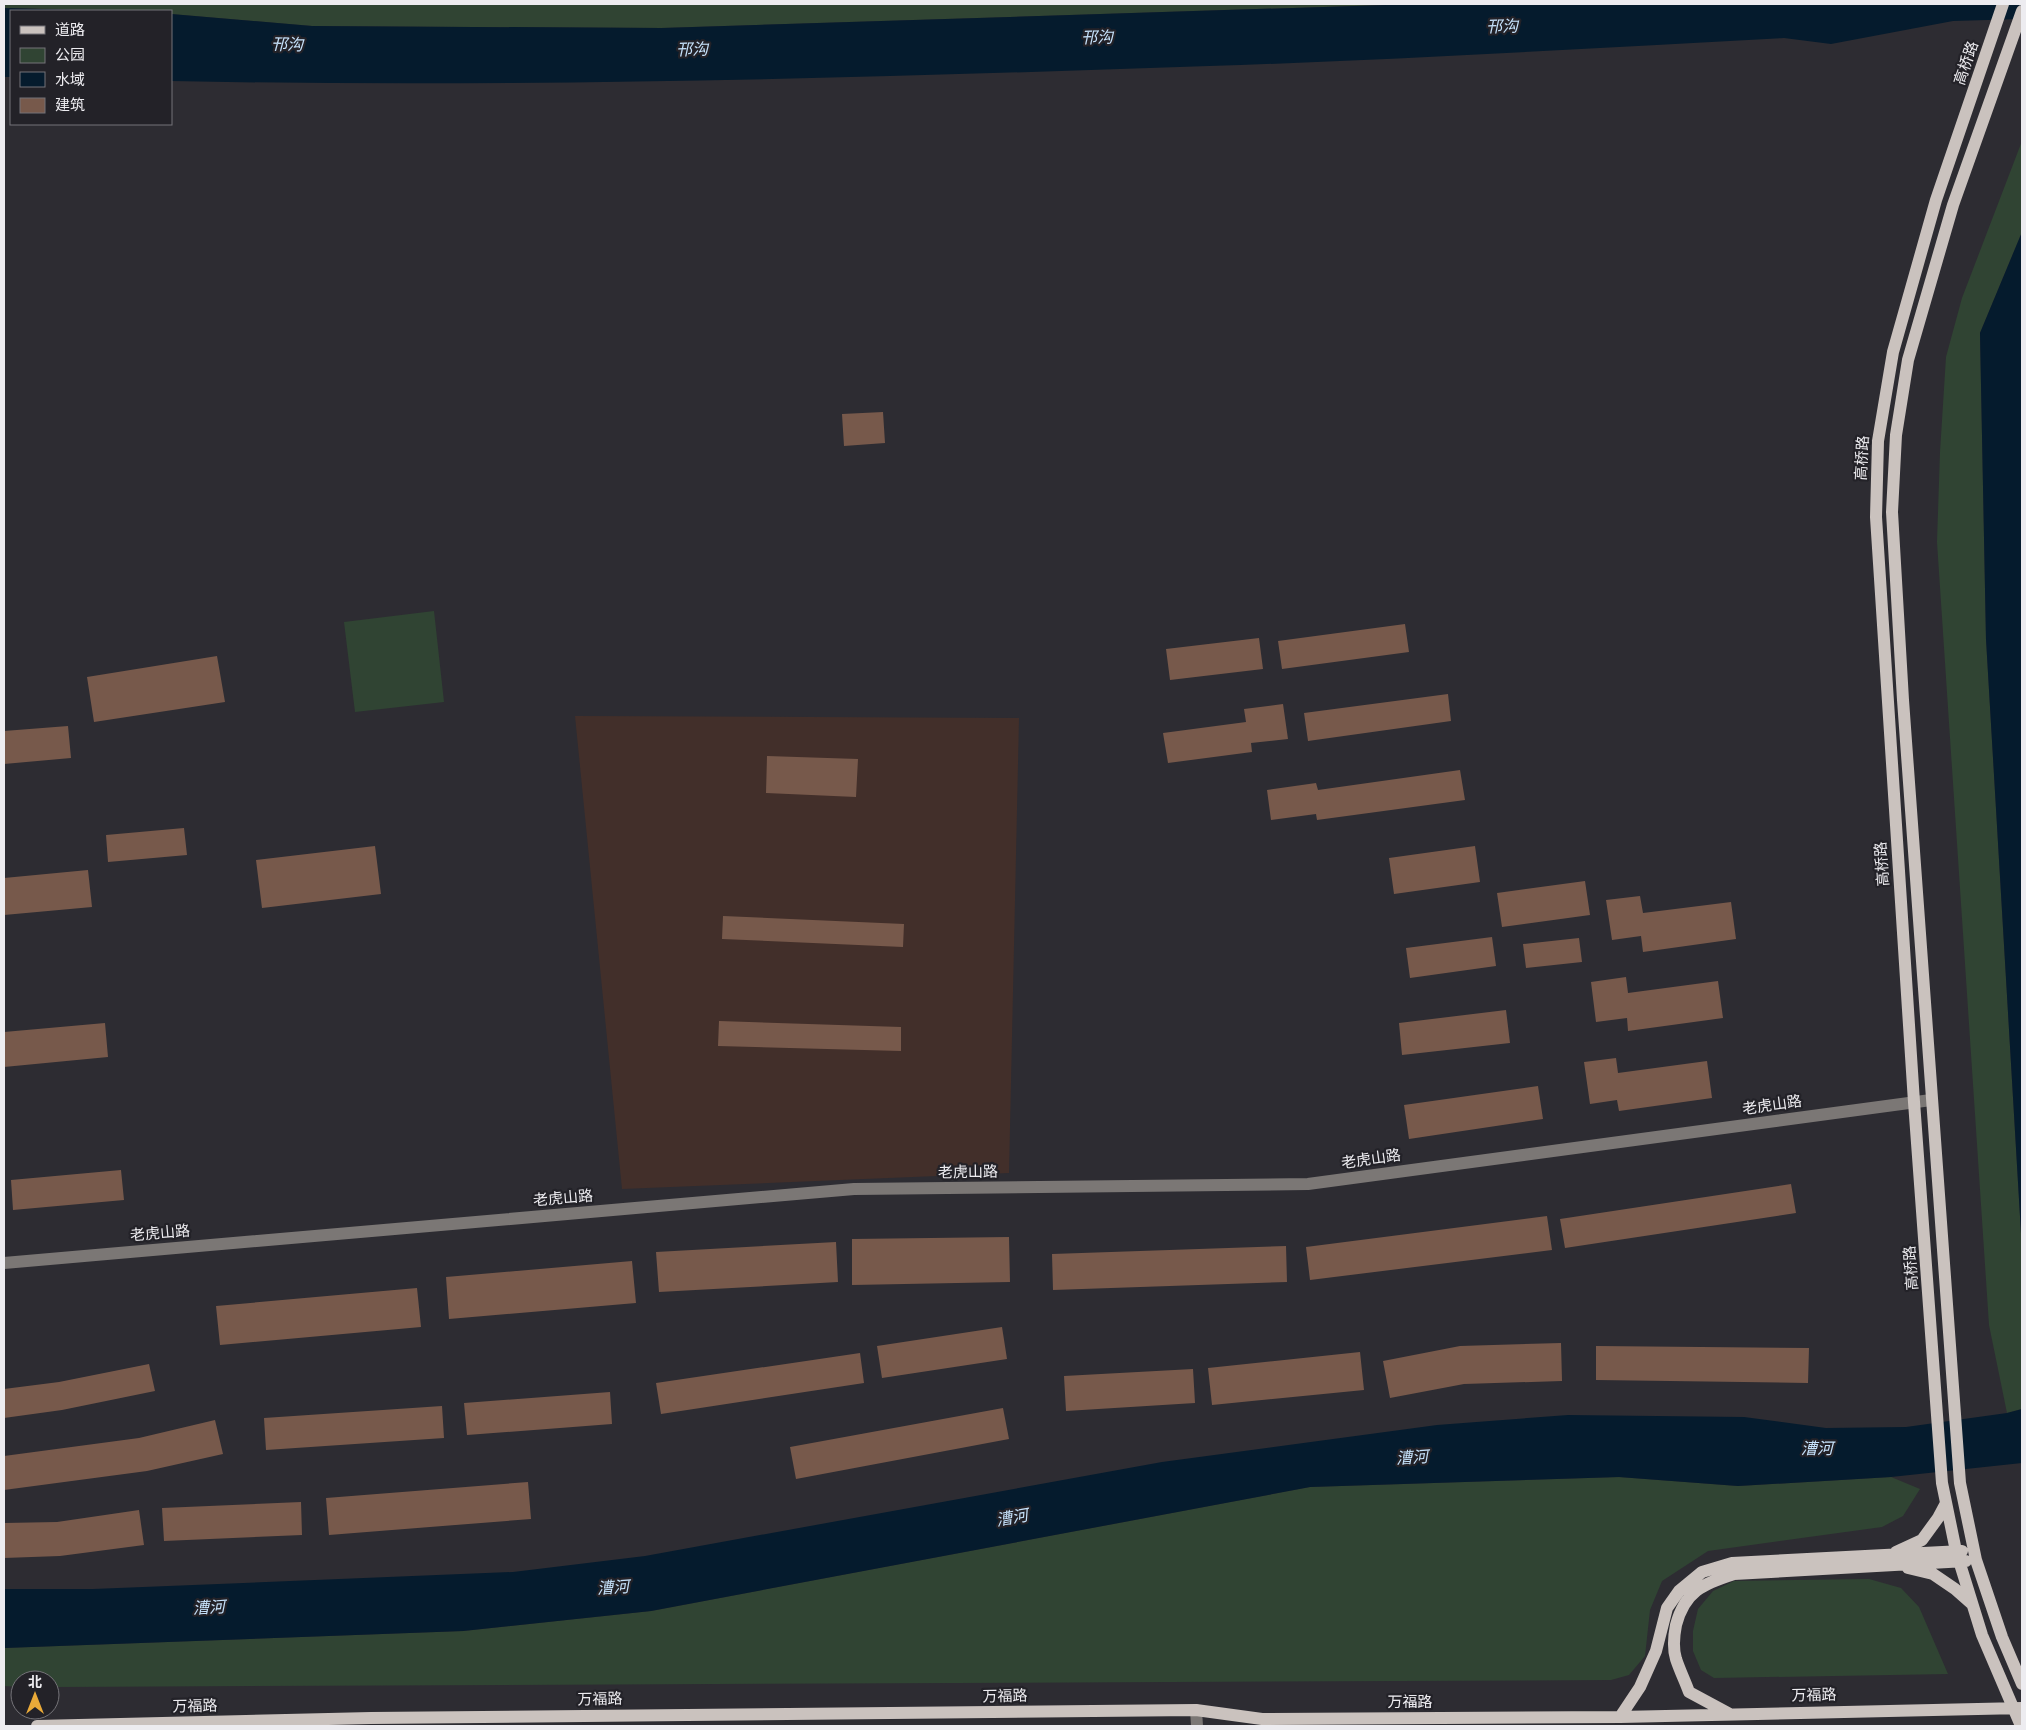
<svg xmlns="http://www.w3.org/2000/svg" width="2026" height="1730" font-family="Figtree,'Noto Sans SC',sans-serif">
  <style>
    .education { fill: #422f2a }
    .green { fill: #304433 }
    .water { fill: #051b2d }
    .building { fill: #77594b }
    .lines { fill: none; stroke-linecap: round; stroke-linejoin: round }
    .minor { stroke: #7b7775; stroke-width: 12 }
    .major { stroke: #cac2be; stroke-width: 12 }
    .labels { text-anchor: middle; stroke-width: 4.5; stroke-linejoin: round; paint-order: stroke }
    .street-label { font-size: 15px; fill: #edecf0; stroke: #232228 }
    .water-label { font-size: 16px; font-style: italic; fill: #c6e2fb; stroke: #232228 }
  </style>
  <rect width="100%" height="100%" fill="#2d2c32"/>
  <path class="education" d="M575 716 1019 718 1009 1173 622 1189Z"/>
  <path class="green" d="M4 4H1417L662 28 312 26 171 14V11L4 8Z
    M2022 141V232L1980 333 1986 639 2022 1250V1409L2007 1413 1989 1325 1937 542 1940 452 1946 357 1962 298Z
    M434 611 444 702 355 712 344 622Z
    M1619 1477 1738 1486 1891 1477 1920 1489 1903 1516 1882 1527 1708 1551 1662 1581 1650 1610 1645 1656 1629 1675 1611 1680 55 1687H50V1680H20V1687L4 1686V1648L463 1631 651 1611 1310 1487Z
    M1869 1579 1901 1588 1919 1607 1948 1674 1714 1678 1701 1670 1693 1651V1631L1698 1609 1713 1591 1734 1581Z"/>
  <path class="water" d="M1417 4H2022V19L1953 21 1831 44 1784 38C1593 48 1401 60 1209 66 863 78 517 88 171 81V14L312 26 662 28Z
    M4 8 110 11H11V77H4Z
    M2022 232V1250L1986 639 1980 333Z
    M2022 1409V1463L1891 1477 1738 1486 1619 1477 1310 1487 651 1611 463 1631 4 1648V1589H93L513 1572 645 1556 1162 1462 1437 1425 1568 1415 1744 1417 1826 1428 1906 1427 2007 1413Z"/>
  <path class="building" d="M883 412 885 443 844 446 842 414Z
    M1405 624 1409 652 1282 669 1278 641Z
    M1259 638 1263 669 1170 680 1166 649Z
    M217 656 225 702 94 722 87 677Z
    M1448 694 1451 721 1308 741 1304 713Z
    M1283 704 1288 739 1251 743 1252 752 1168 763 1163 733 1246 722 1244 709Z
    M68 726 71 758 4 764V731Z
    M767 756 858 759 856 797 766 793Z
    M1460 770 1465 800 1317 820 1316 814 1271 820 1267 790 1316 783 1318 790Z
    M184 828 187 855 108 862 106 835Z
    M375 846 381 894 262 908 256 860Z
    M1475 846 1480 882 1394 894 1389 858Z
    M88 870 92 907 4 915V878Z
    M1585 881 1590 915 1502 927 1497 893Z
    M1640 896 1643 913 1731 902 1736 939 1643 952 1641 936 1612 940 1606 900Z
    M723 916 904 924 903 947 722 939Z
    M1492 937 1496 966 1410 978 1406 948Z
    M1579 938 1582 962 1526 968 1523 944Z
    M1626 977 1628 993 1718 981 1723 1018 1628 1031 1627 1018 1596 1022 1591 982Z
    M1506 1010 1510 1043 1402 1055 1399 1023Z
    M719 1021 901 1027V1051L718 1046Z
    M105 1023 108 1057 4 1067V1032Z
    M1616 1058 1618 1073 1707 1061 1712 1098 1619 1111 1617 1100 1590 1104 1584 1062Z
    M1538 1086 1543 1119 1409 1139 1404 1105Z
    M121 1170 124 1200 13 1210 11 1180Z
    M1791 1184 1796 1213 1565 1248 1560 1219Z
    M1547 1216 1552 1250 1310 1280 1306 1247Z
    M1009 1237 1010 1282 852 1285V1239Z
    M836 1242 838 1282 659 1292 656 1252Z
    M1286 1246 1287 1282 1053 1290 1052 1254Z
    M632 1261 636 1303 449 1319 446 1277Z
    M417 1288 421 1327 220 1345 216 1306Z
    M1002 1327 1007 1359 882 1378 877 1346Z
    M1561 1343 1562 1381 1464 1384 1390 1398 1383 1361 1460 1346Z
    M1596 1346 1809 1348 1808 1383 1596 1380Z
    M1360 1352 1364 1390 1212 1405 1208 1368Z
    M860 1353 864 1383 661 1414 656 1383Z
    M149 1364 155 1391 62 1410 4 1418V1389L59 1382Z
    M1193 1369 1195 1403 1066 1411 1064 1376Z
    M610 1392 612 1424 467 1435 464 1403Z
    M442 1406 444 1438 266 1450 264 1418Z
    M1003 1408 1009 1439 796 1479 790 1447Z
    M215 1420 223 1454 147 1471 4 1490V1456L139 1438Z
    M528 1482 531 1519 329 1535 326 1498Z
    M301 1502 302 1535 164 1541 162 1508Z
    M139 1510 144 1545 60 1556 4 1558V1523L57 1522Z"/>
  <g class="lines">
    <path class="minor" d="M4 1263 854 1189 1308 1184 1931 1100
      M1196 1710 1197 1726"/>
    <path class="major" d="M2003 4 1936 200 1893 352 1878 441 1876 517 1914 1102 1942 1483 1956 1551 1982 1635 2021 1726
      M2022 11 1953 205 1908 360 1896 435 1892 512 1903 700 1960 1483 1976 1560 2002 1637 2022 1684
      M1896 1552 1922 1540 1938 1518 1946 1503
      M1908 1568 1933 1574 1955 1589 1972 1604
      M1728 1713 1689 1692C1685 1681 1680 1671 1676 1659 1673 1649 1674 1635 1676 1625 1685 1591 1703 1584 1734 1574L1966 1561
      M1620 1717 1640 1687 1656 1651 1667 1608 1679 1591 1702 1572 1732 1563 1962 1551
      M37 1726 371 1718 1196 1710 1262 1719 1620 1717 2022 1708"/>
  </g>
  <g class="labels">
    <g class="street-label">
      <text transform="translate(1966 63) rotate(-71)" y="5">高桥路</text>
      <text transform="translate(1862 458) rotate(-87)" y="5">高桥路</text>
      <text transform="translate(1882 864) rotate(-94)" y="5">高桥路</text>
      <text transform="translate(1772 1105) rotate(-8)" y="5">老虎山路</text>
      <text transform="translate(1371 1159) rotate(-8)" y="5">老虎山路</text>
      <text transform="translate(968 1172) rotate(-1)" y="5">老虎山路</text>
      <text transform="translate(563 1198) rotate(-5)" y="5">老虎山路</text>
      <text transform="translate(160 1233) rotate(-5)" y="5">老虎山路</text>
      <text transform="translate(1911 1268) rotate(-94)" y="5">高桥路</text>
      <text transform="translate(1814 1695) rotate(-1)" y="5">万福路</text>
      <text transform="translate(1005 1696) rotate(-1)" y="5">万福路</text>
      <text transform="translate(600 1699) rotate(-1)" y="5">万福路</text>
      <text x="1410" y="1707">万福路</text>
      <text transform="translate(195 1706) rotate(-1)" y="5">万福路</text>
    </g>
    <g class="water-label">
      <text transform="translate(1502 26) rotate(-2)" y="6">邗沟</text>
      <text transform="translate(1097 37) rotate(-2)" y="6">邗沟</text>
      <text transform="translate(287 44) rotate(1)" y="6">邗沟</text>
      <text transform="translate(692 49) rotate(-2)" y="6">邗沟</text>
      <text x="1817" y="1454">漕河</text>
      <text transform="translate(1412 1457) rotate(-4)" y="6">漕河</text>
      <text transform="translate(1012 1517) rotate(-10)" y="6">漕河</text>
      <text transform="translate(613 1587) rotate(-4)" y="6">漕河</text>
      <text transform="translate(209 1607) rotate(-3)" y="6">漕河</text>
    </g>
  </g>
  <rect width="2026" height="1730" fill="none" stroke="#edecf0" stroke-width="10"/>
  <rect x="10" y="10" width="162" height="115" fill="#232228" stroke="#747378"/>
  <rect x="20" y="26" width="25" height="8" fill="#cac2be" stroke="#747378"/>
  <text x="55" y="35" font-size="15" fill="#edecf0">道路</text>
  <rect x="20" y="48" width="25" height="15" fill="#304433" stroke="#747378"/>
  <text x="55" y="60" font-size="15" fill="#edecf0">公园</text>
  <rect x="20" y="72" width="25" height="15" fill="#051b2d" stroke="#747378"/>
  <text x="55" y="85" font-size="15" fill="#edecf0">水域</text>
  <rect x="20" y="98" width="25" height="15" fill="#77594b" stroke="#747378"/>
  <text x="55" y="110" font-size="15" fill="#edecf0">建筑</text>
  <g transform="translate(35 1695)"><circle r="24" fill="#232228" stroke="#747378"/>
  <path d="M0-4L9 19L0 12L-9 19Z" fill="#eaaa39"/>
  <text y="-8" font-size="14" font-weight="bold" text-anchor="middle" fill="#edecf0">北</text>
  </g>
</svg>
